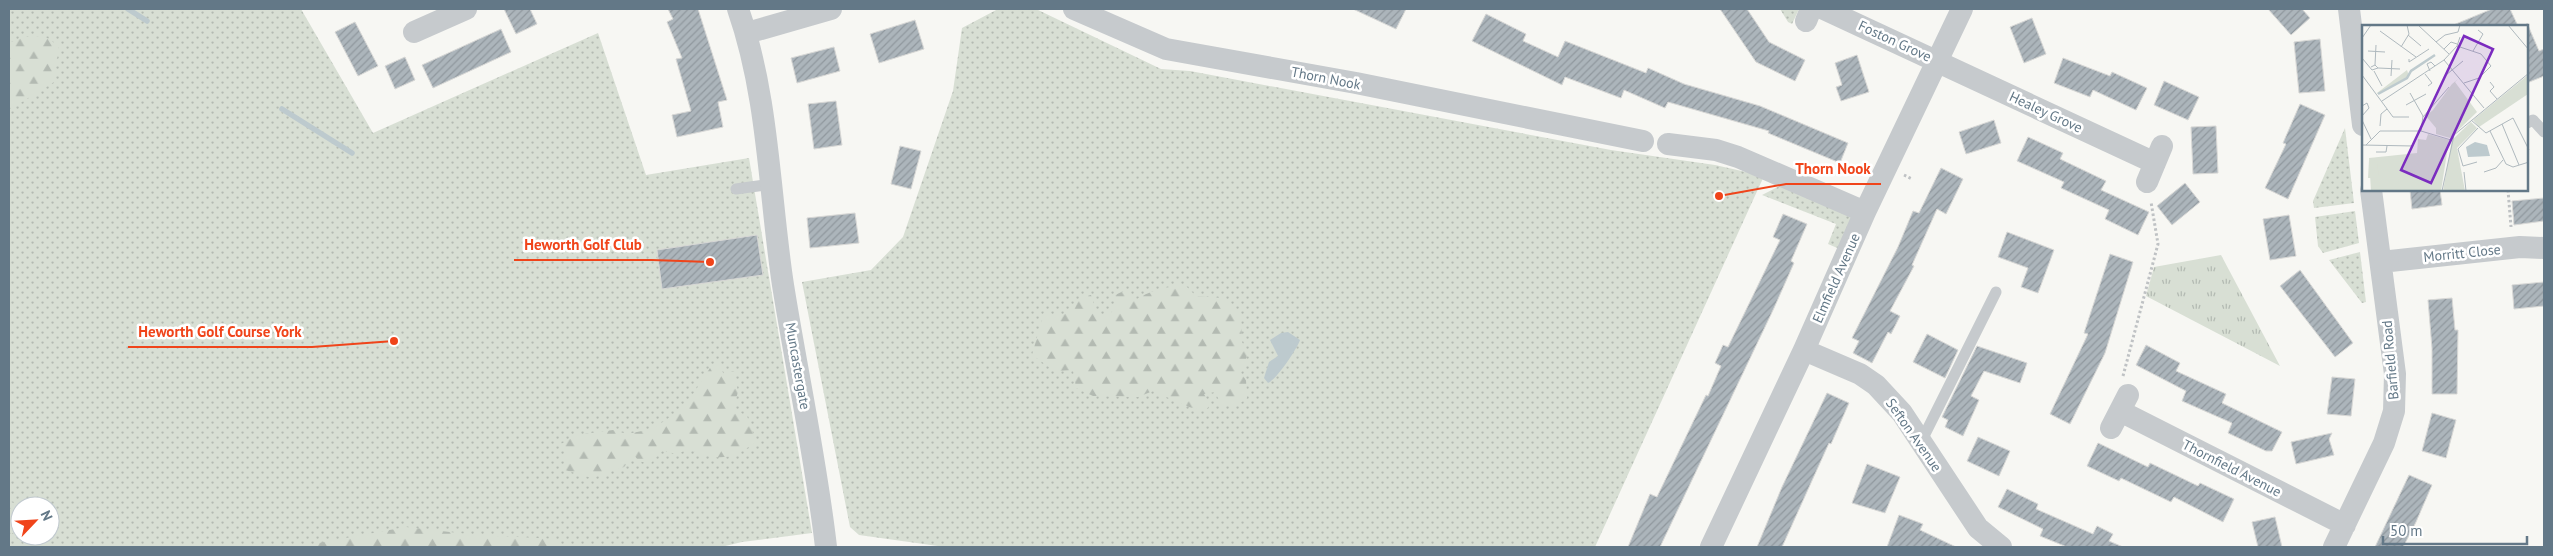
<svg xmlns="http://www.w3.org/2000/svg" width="2553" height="556" font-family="'PT Sans',sans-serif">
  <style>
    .grass { fill: url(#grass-dots); fill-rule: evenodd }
    .forest { fill: url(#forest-firs) }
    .park { fill: url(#park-tufts) }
    .water { fill: #bdcace }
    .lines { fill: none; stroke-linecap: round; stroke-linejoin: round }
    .stream { stroke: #bdcace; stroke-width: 5.5 }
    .building { fill: url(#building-hatch); stroke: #d8d8d6 }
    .path { stroke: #bfc2c4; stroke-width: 3; stroke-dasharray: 2.5 2.5; stroke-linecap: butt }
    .service { stroke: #c6cacd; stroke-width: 11 }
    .minor { stroke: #c6cacd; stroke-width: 22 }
    .labels { text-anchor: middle; stroke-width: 5; stroke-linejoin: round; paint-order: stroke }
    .street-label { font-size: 14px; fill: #637887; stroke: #fff }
    .inset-river { fill: none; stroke: #bdcace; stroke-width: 2.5 }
    .inset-road { fill: none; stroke: #afb9be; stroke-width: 1 }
    .view { fill: #7b2cbf; fill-opacity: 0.15; stroke: #7b2cbf; stroke-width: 2.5 }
    .inset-edge { fill: none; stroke: #637887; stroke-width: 2.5 }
    .leader { fill: none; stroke: #f0441a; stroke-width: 2 }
    .callout-dot { fill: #f0441a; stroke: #fff; stroke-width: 2 }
    .callout-label { font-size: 15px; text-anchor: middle; font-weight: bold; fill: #f0441a; stroke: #fff; stroke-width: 5; stroke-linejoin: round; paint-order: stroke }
  </style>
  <defs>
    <pattern id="grass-dots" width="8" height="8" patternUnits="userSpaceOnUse" patternTransform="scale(1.25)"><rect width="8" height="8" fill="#d8dfd4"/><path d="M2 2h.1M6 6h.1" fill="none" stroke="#b3bab2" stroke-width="1.8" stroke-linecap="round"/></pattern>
    <pattern id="forest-firs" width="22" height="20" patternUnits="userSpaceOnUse" patternTransform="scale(1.25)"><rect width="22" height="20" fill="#d8dfd4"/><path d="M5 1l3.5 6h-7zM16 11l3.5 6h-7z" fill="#b3bab2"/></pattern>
    <pattern id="park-tufts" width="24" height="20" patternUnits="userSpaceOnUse" patternTransform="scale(1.25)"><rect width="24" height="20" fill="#d8dfd4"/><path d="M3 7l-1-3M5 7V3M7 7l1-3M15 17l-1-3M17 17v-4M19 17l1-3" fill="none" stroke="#b3bab2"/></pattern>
    <pattern id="building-hatch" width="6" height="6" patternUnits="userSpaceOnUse" patternTransform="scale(1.25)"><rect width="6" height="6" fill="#acb5bb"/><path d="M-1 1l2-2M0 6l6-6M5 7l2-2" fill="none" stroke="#90989e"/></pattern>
  </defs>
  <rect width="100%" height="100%" fill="#f7f7f3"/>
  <path class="grass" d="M9 9H301L373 133 598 33 646 175 749 158 812 533 742 542 721 547H9ZM20 506H50V536H20Z
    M998 9H1036L1161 69 1190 71 1611 150 1715 165 1764 176 1595 547H945L859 535 850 527 802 282 871 270 903 237 953 91 962 28Z
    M1780 9H1799L1792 24 1788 22Z
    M2345 128 2354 203 2314 208 2313 201Z
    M1787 182 1845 207 1853 220 1842 250 1828 244 1836 224 1762 195Z
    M2355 211 2359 243 2323 253 2318 246 2315 217Z
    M2360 252 2366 302 2362 303 2329 260Z"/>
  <path class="forest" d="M44 36 59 46 54 82 9 110V43L23 37Z
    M1185 285 1196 296 1221 298 1230 302 1241 316 1242 342 1248 353 1241 373 1246 380 1247 398 1239 404 1222 406 1215 392 1204 394 1210 405 1205 411 1189 407 1153 391 1138 397 1093 396 1076 388 1073 370 1055 371 1032 355 1044 312 1060 316 1074 310 1080 297 1091 295 1096 311 1101 318 1110 314 1116 306 1115 295 1126 290 1134 301C1149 290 1166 287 1185 285Z
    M718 365 724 374 734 371 738 392 733 409 747 416 756 442C730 461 717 461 688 449L677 454 662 451 650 464 639 461 634 455 624 467 592 478 565 470V450L561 444 577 435 613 430 627 434 652 429 684 408 710 368Z
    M9 501 20 506V529L9 535Z
    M406 527 476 535 555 539 565 547H306L308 545Z"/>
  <path class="park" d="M2221 255 2280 366 2146 296 2154 267Z"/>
  <path class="water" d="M1288 332 1300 340C1297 349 1277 379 1268 383L1264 378 1269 362 1278 356 1270 340 1281 333Z"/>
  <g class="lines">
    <path class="stream" d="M128 9 147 21
      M282 109 352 153"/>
  </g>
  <path class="building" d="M504 9H530L537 24 516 34Z
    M668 9H698L727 100 718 102 723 127 677 137 672 115 691 111 676 59 682 58 667 22 673 19Z
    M1353 9H1406L1396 29Z
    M1720 9H1747L1769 42 1805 60 1795 81 1756 62Z
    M2268 9H2302L2310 18 2291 35Z
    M2492 9H2510L2518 26H2451Z
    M1486 14 1526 34 1523 41 1558 57 1565 41 1646 73 1648 68 1684 84 1760 106 1848 143 1840 163 1768 133 1769 131 1668 102 1665 108 1624 90 1621 98 1565 77 1562 85 1472 41Z
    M2032 18 2046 54 2024 63 2010 27Z
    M915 20 924 49 879 63 870 34Z
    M355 22 378 66 358 76 335 32Z
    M2527 23 2539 51 2544 49V76L2527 83Z
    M501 29 511 52 433 88 422 65Z
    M2320 39 2325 91 2299 93 2294 42Z
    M834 47 840 71 797 83 791 58Z
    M1857 55 1869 92 1841 101 1836 87 1842 85 1835 63Z
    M405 57 415 80 395 89 385 66Z
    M2063 58 2110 76 2112 72 2147 88 2136 110 2093 90 2090 97 2054 83Z
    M2164 81 2199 97 2188 120 2154 105Z
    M836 101 842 145 814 149 808 104Z
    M2300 104 2325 115 2288 199 2265 188 2286 144 2283 143Z
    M1994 120 2001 143 1966 154 1959 132Z
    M2216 126 2218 173 2193 174 2191 127Z
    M2028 137 2063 153 2060 159 2106 181 2101 190 2149 212 2138 235 2105 219 2109 210 2061 188 2064 182 2017 161Z
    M900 146 921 151 911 189 891 184Z
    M1941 168 1963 179 1946 214 1937 209 1912 265 1914 266 1890 311 1900 316 1891 334 1888 332 1872 363 1853 353 1859 341 1852 338 1898 247 1913 211 1919 213Z
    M2185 183 2200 202 2172 225 2157 206Z
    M2410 190H2440L2442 205 2412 209Z
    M2544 198V221L2514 225 2512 201Z
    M855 213 859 243 810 248 807 218Z
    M1783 214 1807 224 1791 261 1794 263 1774 308 1660 547H1628L1650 494 1657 497 1706 395 1708 396 1721 366 1715 363 1723 345 1728 347 1780 240 1773 237Z
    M2289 215 2296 256 2270 260 2263 219Z
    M2007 232 2054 250 2038 293 2021 287 2028 268 1998 257Z
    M757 235 763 275 662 289 657 250Z
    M2110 254 2133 262 2105 353 2070 424 2050 414 2088 334 2084 333Z
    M2300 270 2353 343 2335 357 2280 286Z
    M2544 282V306L2514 309 2512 285Z
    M2452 298 2455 330H2458L2457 394H2432V348L2428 300Z
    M1927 334 1958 350 1945 378 1913 362Z
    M2146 345 2180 363 2176 371 2226 394 2222 403 2282 432 2272 451H2266L2228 433 2232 423 2182 401 2186 391 2136 365Z
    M1977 346 2027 363 2020 383 1984 371 1971 396 1979 400 1963 436 1945 427 1948 420 1942 417Z
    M2332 377 2355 379 2351 416 2327 414Z
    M1827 393 1849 403 1831 444 1829 443 1782 547H1757L1782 487Z
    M2432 413 2456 420 2446 458 2422 451Z
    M2332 433 2329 439 2334 455 2296 464 2291 442Z
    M1978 437 2010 451 1999 476 1967 461Z
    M2098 443 2148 467 2150 463 2198 486 2200 483 2234 499 2223 522 2174 497 2171 502 2121 478 2119 481 2087 466Z
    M1867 464 1900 477 1885 513 1852 503Z
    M2409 475 2432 485 2416 522 2403 547H2375Z
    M2007 489 2038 504 2036 509 2093 534 2097 526 2113 534 2109 541 2123 547H2067L2040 536 2043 529 1998 507Z
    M1899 515 1923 524 1920 530 1956 547H1887Z
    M2275 517 2282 547H2258L2252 522Z"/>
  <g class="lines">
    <path class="path" d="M1904 175 1912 179
      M2508 190 2511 227
      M2123 376 2158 244 2151 202"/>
    <path class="service" d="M2527 123 2533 120 2544 132
      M736 189 772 184
      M1921 442 1996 292"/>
    <path class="minor" d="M738 9C769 98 769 193 783 285 797 373 816 459 826 547
      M1074 9 1166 49 1356 83 1643 141
      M1824 9 2155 163
      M2349 9 2363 125
      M1806 21 1811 9
      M414 32 466 9
      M747 33 831 9
      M1668 144 1716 150 1738 157 1865 212
      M2147 182 2162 146
      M2381 262 2520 247 2544 248
      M1804 350 1860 374 1876 385 1902 413 1978 528 2001 547
      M2120 411 2345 525
      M2111 428 2128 395
      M1711 547 1804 350 1865 212 1962 9
      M2334 547 2384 443 2394 411 2395 374 2371 190"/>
  </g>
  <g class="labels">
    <g class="street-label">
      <text transform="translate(1895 41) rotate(25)" y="5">Foston Grove</text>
      <text transform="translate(1326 78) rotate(11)" y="5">Thorn Nook</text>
      <text transform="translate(2046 112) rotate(25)" y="5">Healey Grove</text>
      <text transform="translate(2462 253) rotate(-6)" y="5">Morritt Close</text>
      <text transform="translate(1836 278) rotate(-66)" y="5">Elmfield Avenue</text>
      <text transform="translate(2390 360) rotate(-95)" y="5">Barfield Road</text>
      <text transform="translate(798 366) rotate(80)" y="5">Muncastergate</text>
      <text transform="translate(1914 435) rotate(55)" y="5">Sefton Avenue</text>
      <text transform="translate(2232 468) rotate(27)" y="5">Thornfield Avenue</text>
    </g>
  </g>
  <g transform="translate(2362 25)">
    <rect width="166" height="166" fill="#f7f7f3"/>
    <path d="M96 54 93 57 115 87 88 113 74 109V103L64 91 71 85 90 59ZM66 109 87 115 79 166H9L7 133 55 128 56 114 64 115Z" fill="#d8dfd4"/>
    <path d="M83 128 78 166H75V142ZM7 135 15 139 17 150 14 153H6Z" fill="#d8dfd4"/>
    <path d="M45 45 47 51 15 69V68ZM166 50V69L117 102 111 95ZM109 97 115 103 95 123 103 166H81L90 115Z" fill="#d8dfd4"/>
    <path d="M113 117 125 120 128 131 106 132 104 122Z" fill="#bdcace"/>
    <path class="inset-river" d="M16 69 45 53 49 46 73 30"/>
    <path class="inset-road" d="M56 0 87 29M146 0 167 25M18 6 54 32M46 10 59 21M0 13 9 0M74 17 83 10 96 7 98 0M95 21 119 29 129 41 117 53 102 58M39 22 47 9 45 0M82 24 89 17 95 19M6 26 23 27M111 26 121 9 116 5M0 33 10 45 16 43 13 40 9 42M47 34V37L67 24M82 35 122 83M13 40 14 20M16 43 38 44M12 46 20 61M68 46 65 39 69 37 73 41M63 49 70 58 66 61M0 50 31 92H47M84 50 101 36M29 51 30 35M128 57 132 62 128 66 135 74M48 68 61 91 59 106M20 76 82 35 95 21 98 12M44 80 64 69M0 81 5 78 7 83 0 91M61 92 87 62M0 95 9 114M109 95 124 108 151 93 167 125M140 99 157 140M18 101 19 89 25 84M128 106 144 139 151 142 167 137M0 120 51 121M4 120 18 106H59L89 115M14 127H24L25 121M115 137 101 141 96 124 116 103M102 147 104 166M122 147 134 143 141 135M80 166 92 110 167 48"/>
    <path class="view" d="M102 11 131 24 69 158 39 145Z"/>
    <rect width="166" height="166" class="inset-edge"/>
  </g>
  <path class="leader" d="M1719 196L1786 184H1881M710 262L652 260H514M394 341L312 347H128"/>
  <g class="callout-dot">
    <circle cx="1719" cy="196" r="5"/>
    <circle cx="710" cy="262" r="5"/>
    <circle cx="394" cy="341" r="5"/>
  </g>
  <g class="callout-label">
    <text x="1833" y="174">Thorn Nook</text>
    <text x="583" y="250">Heworth Golf Club</text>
    <text x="220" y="337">Heworth Golf Course York</text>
  </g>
  <rect width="2553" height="556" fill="none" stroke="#637887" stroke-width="20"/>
  <g transform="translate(35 521) rotate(65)"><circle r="24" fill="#ffffff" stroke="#c1c9cf"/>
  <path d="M0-4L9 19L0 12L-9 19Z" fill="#f0441a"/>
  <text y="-8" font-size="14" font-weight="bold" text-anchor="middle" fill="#637887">N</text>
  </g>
  <path d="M2383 536v8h144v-8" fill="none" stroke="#637887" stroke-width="2.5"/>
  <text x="2390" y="536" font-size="15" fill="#637887" stroke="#ffffff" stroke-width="4" paint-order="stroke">50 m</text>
</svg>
